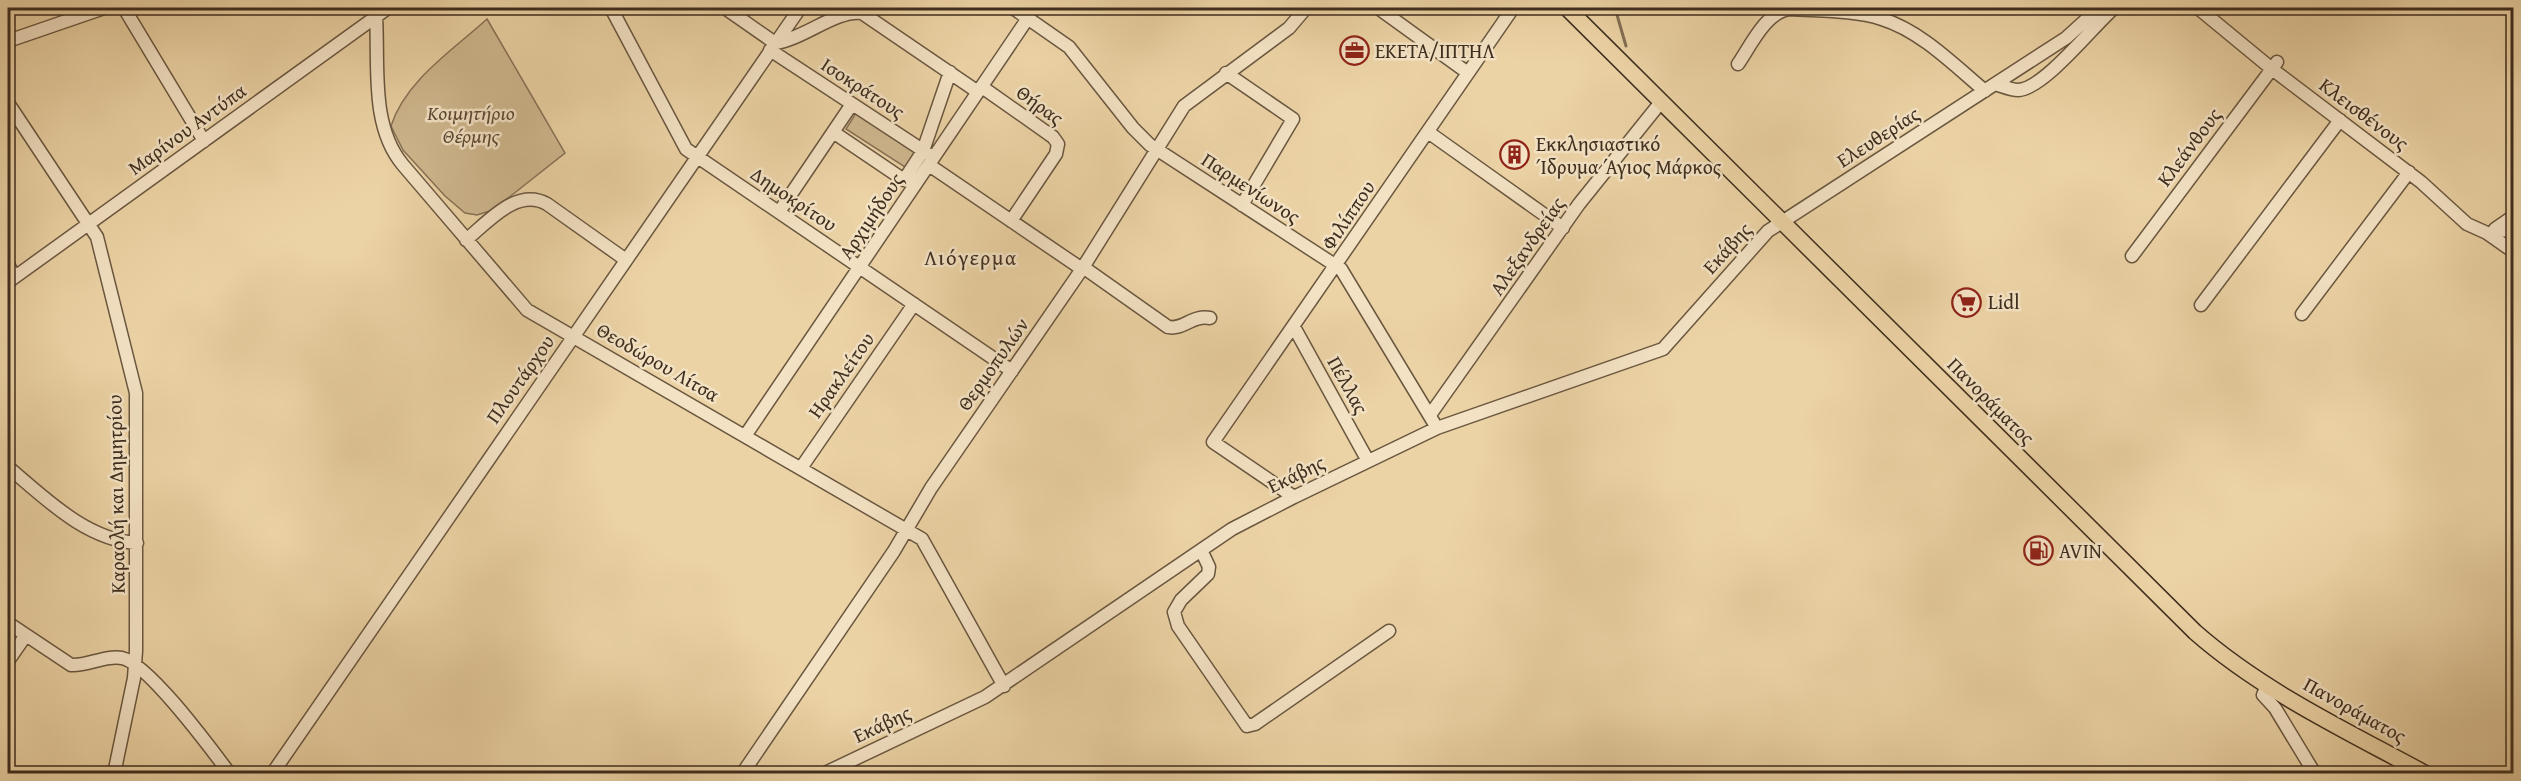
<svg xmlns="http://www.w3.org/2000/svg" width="2521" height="781" font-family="'Gentium Book Plus',serif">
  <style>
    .green { fill: #cfb78e; stroke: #877256; stroke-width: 1.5 }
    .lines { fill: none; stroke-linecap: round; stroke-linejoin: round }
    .stream { stroke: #836f54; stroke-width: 3 }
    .minor-casing { stroke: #6a5740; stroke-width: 15 }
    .major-casing { stroke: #3f2e1f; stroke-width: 18 }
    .minor { stroke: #f3e2c4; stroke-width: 12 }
    .major { stroke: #ecd3a5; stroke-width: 15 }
    .labels { text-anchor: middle; stroke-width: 5; stroke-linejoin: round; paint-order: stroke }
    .poi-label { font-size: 20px; fill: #3f2e1f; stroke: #f3e2c4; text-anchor: start }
    .street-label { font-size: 20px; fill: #3f2e1f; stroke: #f3e2c4 }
    .park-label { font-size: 20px; font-style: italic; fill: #5c4935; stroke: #f3e2c4 }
    .neighbourhood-label { font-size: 21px; letter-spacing: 1.5px; fill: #3f2e1f; stroke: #f3e2c4 }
  </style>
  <rect width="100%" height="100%" fill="#ecd3a5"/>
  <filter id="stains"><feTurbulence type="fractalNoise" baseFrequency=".00333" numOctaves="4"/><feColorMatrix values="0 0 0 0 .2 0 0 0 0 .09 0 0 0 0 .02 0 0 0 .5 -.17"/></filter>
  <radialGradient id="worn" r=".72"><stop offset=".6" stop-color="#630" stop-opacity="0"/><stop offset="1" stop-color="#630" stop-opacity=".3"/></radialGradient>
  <path class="green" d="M487 19 565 153 493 210 477 215 465 213 445 196 403 150 391 126C405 81 453 50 487 19Z
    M856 113 918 154 908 169 846 129Z"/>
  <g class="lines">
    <path class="stream" d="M1615 8 1626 46"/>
    <defs>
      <path id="minor" d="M124 8 204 141
        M611 8 686 149 1012 371
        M725 8 775 43C802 40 837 9 862 13L978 92
        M1013 8 1069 47 1133 128 1150 145 1341 269 1437 428
        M1378 8 1468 73
        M2198 8 2272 69 2421 182 2467 224 2487 233 2514 229
        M376 16C379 65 370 126 403 165L527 310 922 539 1004 686
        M8 41 104 8
        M770 50 930 155
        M1738 64C1750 47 1766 11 1790 9 1819 11 1854 10 1882 19 1921 31 1955 66 1985 91
        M1226 73 1293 119 1242 205
        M1995 84C2002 86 2011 90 2018 90 2044 89 2093 26 2114 8
        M982 87 1053 137 1058 144 1056 154 1011 221
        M8 103 97 237 136 393V651L134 678 114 774
        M833 132 904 180 923 151 950 72
        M1428 132 1563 228
        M929 165 1082 269
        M779 212 852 104
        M2495 229 2514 216
        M2487 233 2514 252
        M466 240C488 222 517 187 547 204L626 260
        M2132 256 2277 62
        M8 264 14 277
        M1083 267 1168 327C1184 330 1191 315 1210 318
        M8 282 388 8
        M2201 305 2340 120
        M2302 314 2409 172
        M1294 327 1368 461
        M1430 415 1579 204 1661 102
        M745 436 1028 18
        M8 467C45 498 86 540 137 543
        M801 468 914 304
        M1294 497 1213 442 1513 8
        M1201 550 1209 567 1208 574 1181 600 1174 612 1178 626 1247 726 1255 724 1389 631
        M8 623 71 665C88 666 105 655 122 658 149 664 211 749 230 774
        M8 661 26 635
        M2267 685 2263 695 2275 708 2315 774
        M272 774 800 8
        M742 774 894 551 931 488 1082 269 1184 106 1289 28 1306 8
        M823 774 985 697 1232 529 1294 497 1437 428 1663 349 1768 231 2066 38 2099 8"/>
      <path id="major" d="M1567 8 2195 632C2262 691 2347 731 2426 774"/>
    </defs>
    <use href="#minor" class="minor-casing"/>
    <use href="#major" class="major-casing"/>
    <use href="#minor" class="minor"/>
    <use href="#major" class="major"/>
  </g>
  <defs>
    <symbol id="office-ring" viewBox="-11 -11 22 22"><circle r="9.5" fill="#f3e2c4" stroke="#8f2418" stroke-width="1.5"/><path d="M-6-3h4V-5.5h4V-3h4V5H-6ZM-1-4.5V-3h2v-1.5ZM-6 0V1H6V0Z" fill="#8f2418"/></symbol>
    <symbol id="building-ring" viewBox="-11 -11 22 22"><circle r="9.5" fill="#f3e2c4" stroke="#8f2418" stroke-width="1.5"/><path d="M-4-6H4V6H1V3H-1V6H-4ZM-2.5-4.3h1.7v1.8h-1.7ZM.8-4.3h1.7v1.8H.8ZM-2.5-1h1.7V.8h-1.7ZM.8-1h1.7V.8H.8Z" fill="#8f2418"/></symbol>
    <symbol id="supermarket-ring" viewBox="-11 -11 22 22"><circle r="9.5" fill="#f3e2c4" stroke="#8f2418" stroke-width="1.5"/><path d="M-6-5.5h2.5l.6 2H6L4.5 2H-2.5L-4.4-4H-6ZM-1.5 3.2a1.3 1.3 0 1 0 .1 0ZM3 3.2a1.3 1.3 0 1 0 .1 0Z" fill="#8f2418"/></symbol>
    <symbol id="fuel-ring" viewBox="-11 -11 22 22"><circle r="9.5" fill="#f3e2c4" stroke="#8f2418" stroke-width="1.5"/><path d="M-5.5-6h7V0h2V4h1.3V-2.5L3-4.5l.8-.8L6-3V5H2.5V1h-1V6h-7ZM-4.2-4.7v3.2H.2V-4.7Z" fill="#8f2418"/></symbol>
  </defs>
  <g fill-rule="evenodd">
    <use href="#office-ring" x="1338" y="34" width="33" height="33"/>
    <use href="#building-ring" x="1498" y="138" width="33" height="33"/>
    <use href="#supermarket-ring" x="1950" y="286" width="33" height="33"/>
    <use href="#fuel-ring" x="2022" y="534" width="33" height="33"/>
  </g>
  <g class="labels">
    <g class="poi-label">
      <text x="1375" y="58">ΕΚΕΤΑ/ΙΠΤΗΛ</text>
      <text x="1536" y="151">Εκκλησιαστικό<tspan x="1536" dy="23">Ίδρυμα Άγιος Μάρκος</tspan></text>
      <text x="1988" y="309">Lidl</text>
      <text x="2059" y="558">AVIN</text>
    </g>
    <g class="street-label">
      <text transform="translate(863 88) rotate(33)" y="7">Ισοκράτους</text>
      <text transform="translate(1040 105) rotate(36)" y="7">Θήρας</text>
      <text transform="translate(2364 114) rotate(37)" y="7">Κλεισθένους</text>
      <text transform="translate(187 129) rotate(-36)" y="7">Μαρίνου Αντύπα</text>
      <text transform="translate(1878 137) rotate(-33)" y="7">Ελευθερίας</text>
      <text transform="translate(2189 147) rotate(-53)" y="7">Κλεάνθους</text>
      <text transform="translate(1251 188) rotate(33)" y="7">Παρμενίωνος</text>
      <text transform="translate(794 199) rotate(34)" y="7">Δημοκρίτου</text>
      <text transform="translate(1348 215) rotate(-56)" y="7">Φιλίππου</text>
      <text transform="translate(871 216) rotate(-56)" y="7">Αρχιμήδους</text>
      <text transform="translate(1527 246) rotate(-55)" y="7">Αλεξανδρείας</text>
      <text transform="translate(1727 248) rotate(-48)" y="7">Εκάβης</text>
      <text transform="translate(658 362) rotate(30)" y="7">Θεοδώρου Λίτσα</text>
      <text transform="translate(993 364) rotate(-55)" y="7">Θερμοπυλών</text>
      <text transform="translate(841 375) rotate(-55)" y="7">Ηρακλείτου</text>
      <text transform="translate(520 379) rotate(-55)" y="7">Πλουτάρχου</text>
      <text transform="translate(1348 385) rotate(61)" y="7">Πέλλας</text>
      <text transform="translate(1991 401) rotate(45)" y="7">Πανοράματος</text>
      <text transform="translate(1296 474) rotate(-26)" y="7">Εκάβης</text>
      <text transform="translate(116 494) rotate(-91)" y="7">Καραολή και Δημητρίου</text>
      <text transform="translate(2355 710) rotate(29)" y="7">Πανοράματος</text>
      <text transform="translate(882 724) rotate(-25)" y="7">Εκάβης</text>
    </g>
    <g class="park-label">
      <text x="471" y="120">Κοιμητήριο<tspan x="471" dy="23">Θέρμης</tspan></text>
    </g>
    <g class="neighbourhood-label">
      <text x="971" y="265">Λιόγερμα</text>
    </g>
  </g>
  <rect width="2521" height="781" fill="none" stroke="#ecd3a5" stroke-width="30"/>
  <rect x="9" y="9" width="2503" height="763" fill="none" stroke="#3f2e1f" stroke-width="3"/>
  <rect x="15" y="15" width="2491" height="751" fill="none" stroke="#3f2e1f" stroke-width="1.5"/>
  <rect width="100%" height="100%" filter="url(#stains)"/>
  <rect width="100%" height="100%" fill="url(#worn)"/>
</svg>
